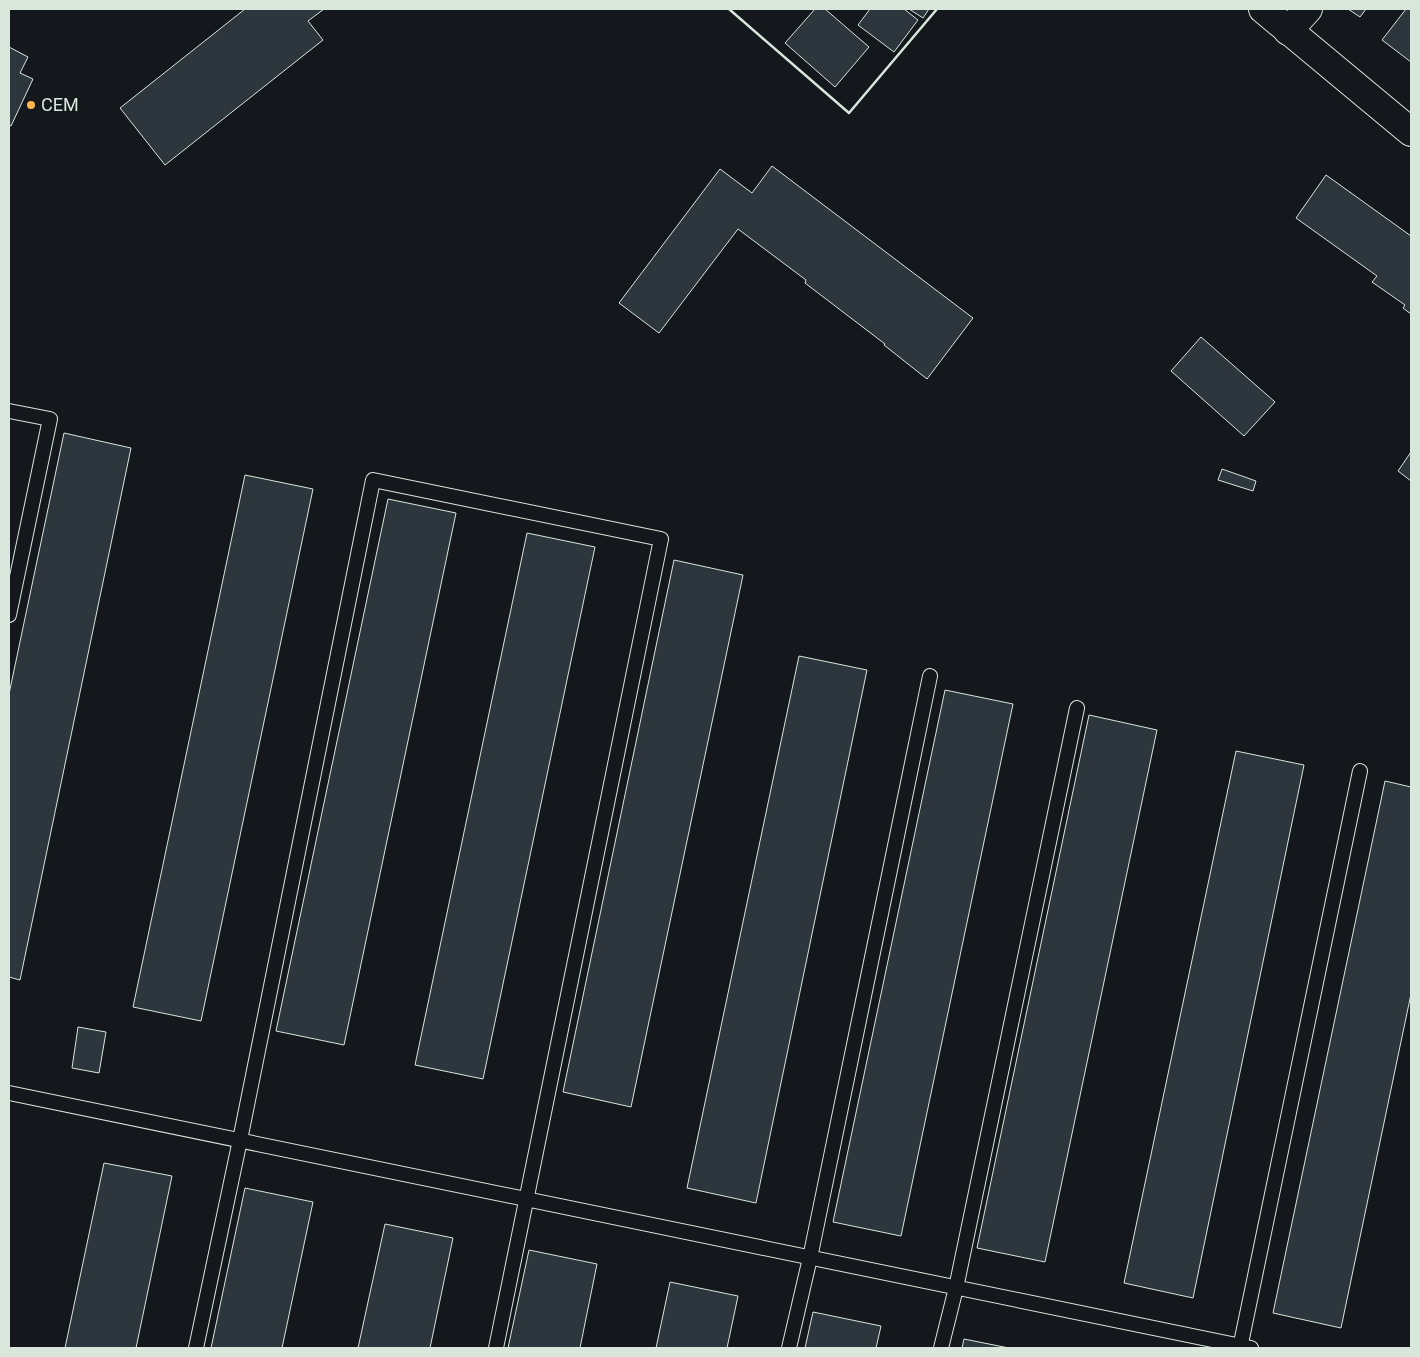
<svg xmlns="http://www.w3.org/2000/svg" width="1420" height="1357" font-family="Roboto,sans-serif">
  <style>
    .building { fill: #2c363c; stroke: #d8e6dc }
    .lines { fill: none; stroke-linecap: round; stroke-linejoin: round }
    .service-casing { stroke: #d8e6dc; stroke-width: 16 }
    .minor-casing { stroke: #d8e6dc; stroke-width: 30 }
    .secondary-casing { stroke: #d8e6dc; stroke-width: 30 }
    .service { stroke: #14181c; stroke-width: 14 }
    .minor { stroke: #14181c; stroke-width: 28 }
    .secondary { stroke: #14181c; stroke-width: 28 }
    .wall { stroke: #d8e6dc; stroke-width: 2.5 }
    .poi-dot { fill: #ffb74d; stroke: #14181c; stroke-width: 2 }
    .labels { text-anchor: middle; stroke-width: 4; stroke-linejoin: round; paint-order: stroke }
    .poi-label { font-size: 18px; fill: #d8e6dc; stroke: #14181c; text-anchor: start }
  </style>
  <rect width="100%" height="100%" fill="#14181c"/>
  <path class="building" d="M245 9H324L308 21 323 40 165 165 120 108Z
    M815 9H825L869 47 835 87 785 43Z
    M870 9H904L918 20 894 52 858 25Z
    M909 9H929L923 18Z
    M1348 9H1366L1360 17Z
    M1406 9H1411V62L1382 40Z
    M9 47 28 57 20 73 33 79 11 126 9 125Z
    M772 166 973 318 927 379 884 345 885 344 805 283 806 280 738 229 659 333 619 303 720 169 752 193Z
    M1326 175 1411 236V314L1403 308 1405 305 1372 282 1377 276 1296 218Z
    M1201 337 1275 402 1244 436 1171 371Z
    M64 433 131 448 20 980 9 977V694Z
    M1411 452V481L1398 471Z
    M1222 469 1256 481 1253 491 1218 480Z
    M245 475 313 489 201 1021 133 1007Z
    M388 499 456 513 344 1045 276 1031Z
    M527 533 595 547 483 1079 415 1065Z
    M674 560 743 575 631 1107 563 1092Z
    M799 656 867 670 756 1203 687 1188Z
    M945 690 1013 704 901 1236 833 1222Z
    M1089 715 1157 730 1045 1262 977 1248Z
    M1236 751 1304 765 1193 1298 1124 1283Z
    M1385 781 1411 787V994L1341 1328 1273 1313Z
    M78 1027 106 1032 99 1073 72 1068Z
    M104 1163 172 1176 136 1348H65Z
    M245 1188 313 1202 282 1348H211Z
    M385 1224 453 1238 430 1348H358Z
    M529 1250 597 1264 580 1348H508Z
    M670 1282 738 1296 727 1348H656Z
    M813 1312 881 1326 876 1348H805Z
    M964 1339 1009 1348H962Z"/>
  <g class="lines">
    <defs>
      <path id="service" d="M9 411 50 419 9 615
        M9 1093 1251 1348
        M196 1348 240 1140 373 480 661 539 496 1348
        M789 1348 810 1258 930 676
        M941 1348 956 1288 1077 708
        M1240 1348 1360 771"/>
      <path id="minor" d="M1288 31 1308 9"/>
      <path id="secondary" d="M1263 9 1411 132"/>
    </defs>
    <use href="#service" class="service-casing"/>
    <use href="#minor" class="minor-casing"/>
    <use href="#secondary" class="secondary-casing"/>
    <use href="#service" class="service"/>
    <use href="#minor" class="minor"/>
    <use href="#secondary" class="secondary"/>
    <path class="wall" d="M729 9 849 113 937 9"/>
  </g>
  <circle class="poi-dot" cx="31" cy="105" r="5"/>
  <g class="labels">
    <g class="poi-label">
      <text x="41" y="111">CEM</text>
    </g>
  </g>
  <rect width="1420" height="1357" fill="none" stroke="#d8e6dc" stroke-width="20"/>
</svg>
